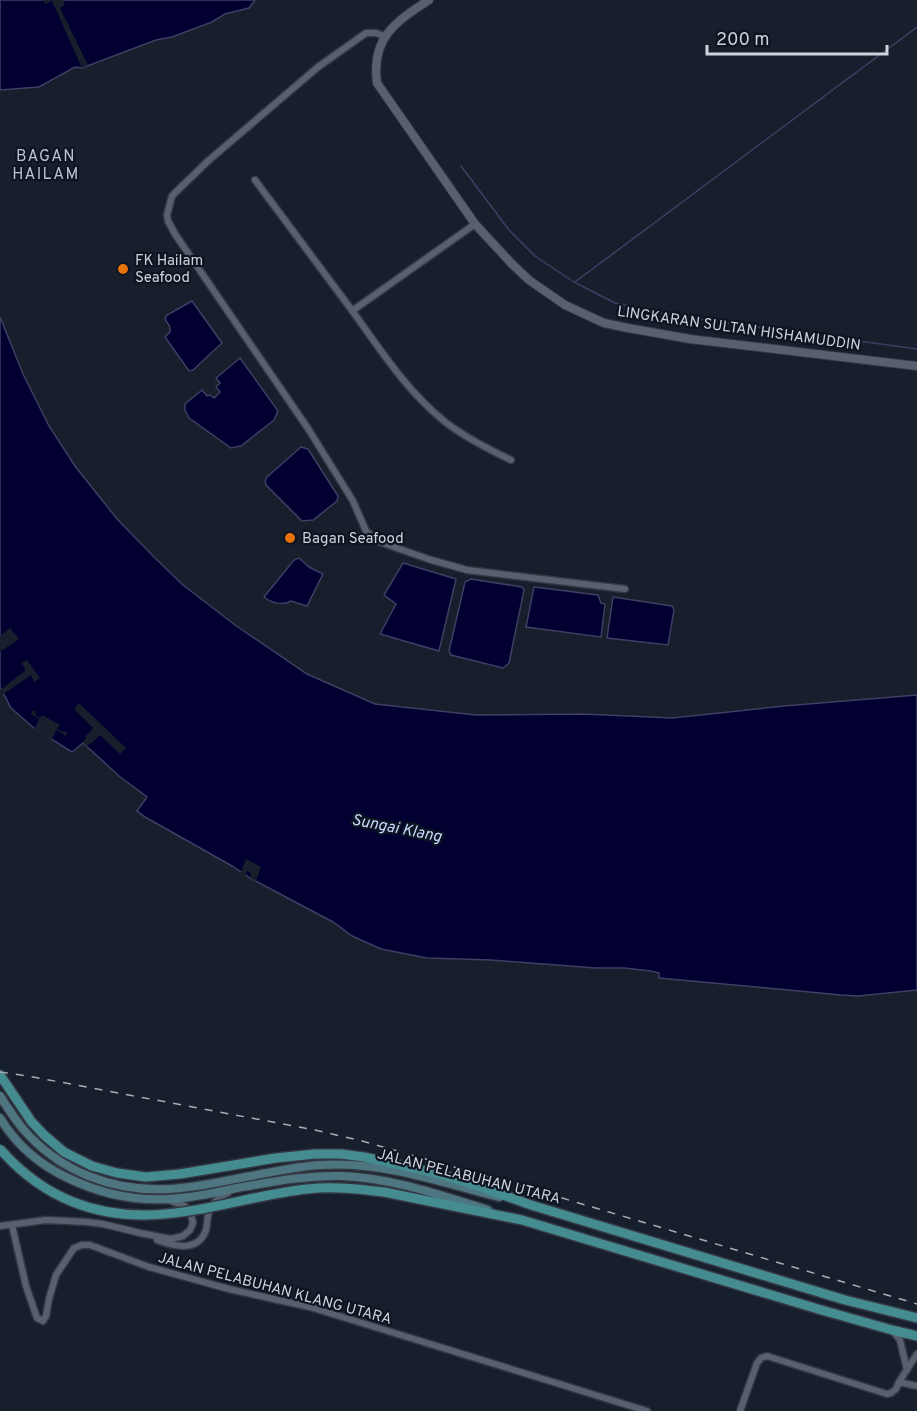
<svg xmlns="http://www.w3.org/2000/svg" width="917" height="1411" font-family="Overpass,sans-serif">
  <style>
    .water { fill: #010030; stroke: #3e3f63; stroke-width: 1.5 }
    .pier { fill: #171e2c }
    .lines { fill: none; stroke-linecap: round; stroke-linejoin: round }
    .stream { stroke: #3e3f63; stroke-width: 1.5 }
    .minor-casing { stroke: #343844; stroke-width: 9 }
    .tertiary-casing { stroke: #343844; stroke-width: 10 }
    .secondary-casing { stroke: #343844; stroke-width: 11 }
    .primary-casing { stroke: #343844; stroke-width: 12 }
    .minor { stroke: #586070; stroke-width: 6 }
    .tertiary { stroke: #586070; stroke-width: 8 }
    .secondary { stroke: #4e7680; stroke-width: 8 }
    .primary { stroke: #458c91; stroke-width: 9 }
    .rail { stroke: #a8adb7; stroke-width: 1.5; stroke-dasharray: 8 8; stroke-linecap: butt }
    .primary-bridge-casing { stroke: #343844; stroke-width: 12; stroke-linecap: butt }
    .primary-bridge { stroke: #458c91; stroke-width: 9 }
    .food-dot { fill: #e8710a; stroke: #0e1522; stroke-width: 2 }
    .labels { text-anchor: middle; stroke-width: 4.5; stroke-linejoin: round; paint-order: stroke }
    .poi-label { font-size: 15px; fill: #cdd2db; stroke: #0e1522; text-anchor: start }
    .street-label { font-size: 15px; fill: #cdd2db; stroke: #0e1522 }
    .neighbourhood-label { font-size: 16px; letter-spacing: 1.5px; fill: #b9c2d5; stroke: #0e1522 }
    .water-label { font-size: 16px; font-style: italic; fill: #c7d8fc; stroke: #0e1522 }
  </style>
  <rect width="100%" height="100%" fill="#171e2c"/>
  <path class="water" d="M0 0H255L249 8 225 14 212 22 172 37 156 40 82 68 75 67 39 87 0 90Z
    M192 301 222 343 193 370 189 371 165 337 170 332V327L165 319 167 315Z
    M0 317 23 374 49 426 75 466 117 519 155 558 183 585 235 625 307 674 375 704 476 715 584 714 672 718 784 706 917 695V990L858 996 841 995 659 978V973L651 971 624 968H595L491 960 427 958 381 949 352 936 333 922 250 878 232 866 145 817 137 811 147 797 119 776 83 743 72 752 35 729 11 708 0 687Z
    M240 358 278 411 274 420 241 446 231 448 189 418 185 410V404L202 390 207 396 210 395 214 398 220 392 216 387 220 383 216 378Z
    M301 447 308 449 338 496 337 501 313 520 302 521 266 485 265 481 267 477Z
    M299 558 309 567 323 574 307 606 291 601C283 606 271 603 264 597L294 560Z
    M403 563 456 579 439 651 380 634 396 604 384 595Z
    M471 579 522 587 524 590 509 663 503 668 451 655 449 651 465 582Z
    M534 587 598 595 601 603 605 604 601 637 526 627Z
    M613 597 672 606 674 610 668 645 607 638Z"/>
  <path class="pier" d="M43 0H63L65 5 60 8 88 65 82 68 52 1 45 4Z
    M10 628 19 639 0 652V636Z
    M27 660 40 678 34 682 31 675 2 695 0 690 25 671 24 665 23 666 21 663Z
    M79 703 126 748 120 754 100 735 91 744 90 743 87 747 83 742 86 738 85 737 93 728 74 709Z
    M33 710 36 712 35 715 40 718 42 715 60 725 57 729 63 732 64 731 67 733 66 736 56 730 52 740 42 734 40 736 33 732 39 719 31 714Z
    M246 859 261 867 256 881 250 878 251 873 247 871 246 875 244 877 238 874 241 872Z"/>
  <g class="lines">
    <path class="stream" d="M461 166 509 230 535 256 574 282 615 303 676 316 917 349
      M575 282 917 27"/>
    <defs>
      <path id="minor" d="M384 36 376 33H366L318 67 208 161 177 191 172 196 167 215 168 221 175 234 309 430 353 501 366 531 380 542 428 559 467 570 625 589
        M255 180C287 223 319 266 351 309 380 349 405 389 444 421 464 437 488 449 511 460
        M352 311 475 224
        M12 1225 26 1286 37 1318 43 1321 46 1316 49 1299 56 1275 74 1248 82 1245H90L149 1267 229 1289 310 1307 647 1411
        M0 1226 46 1220 87 1222 103 1224 140 1233 171 1239 183 1236 190 1230 193 1223 191 1215 185 1206 168 1200
        M157 1240C173 1246 198 1253 206 1230 207 1226 207 1221 208 1216 210 1205 218 1197 228 1193
        M892 1330 900 1340 907 1370
        M899 1382 917 1386
        M740 1411 757 1363 761 1358 767 1356 887 1394 891 1393 896 1389 899 1382 917 1354"/>
      <path id="tertiary" d="M429 0C395 22 371 38 377 83L475 224 512 264 529 280 565 305 604 323 628 328 690 339 917 366"/>
      <path id="secondary" d="M0 1096C7 1107 15 1119 23 1129 60 1172 114 1192 169 1189 194 1188 220 1182 245 1177 270 1173 296 1166 321 1165 382 1161 441 1182 499 1197
        M0 1118C16 1144 40 1165 68 1178 99 1193 135 1201 169 1199 192 1198 215 1193 237 1188 271 1182 307 1175 341 1176 393 1178 440 1195 488 1210"/>
      <path id="primary" d="M0 1075 31 1121 44 1135 64 1152 92 1166 117 1173 146 1177 180 1174 276 1158 315 1154H341L364 1157 440 1174 478 1186 531 1205 845 1300 917 1318
        M384 1192 522 1220 818 1309 892 1330 917 1336"/>
    </defs>
    <use href="#minor" class="minor-casing"/>
    <use href="#tertiary" class="tertiary-casing"/>
    <use href="#secondary" class="secondary-casing"/>
    <use href="#primary" class="primary-casing"/>
    <use href="#minor" class="minor"/>
    <use href="#tertiary" class="tertiary"/>
    <use href="#secondary" class="secondary"/>
    <use href="#primary" class="primary"/>
    <path class="rail" d="M0 1072 28 1076 315 1130 362 1141 552 1195 917 1304"/>
    <defs>
      <path id="primary-bridge" d="M0 1149C21 1173 43 1190 73 1202 153 1234 227 1198 307 1189 333 1186 359 1189 384 1192"/>
    </defs>
    <use href="#primary-bridge" class="primary-bridge-casing"/>
    <use href="#primary-bridge" class="primary-bridge"/>
  </g>
  <g class="food-dot">
    <circle cx="123" cy="269" r="6"/>
    <circle cx="290" cy="538" r="6"/>
  </g>
  <g class="labels">
    <g class="poi-label">
      <text x="135" y="265">FK Hailam<tspan x="135" dy="17">Seafood</tspan></text>
      <text x="302" y="543">Bagan Seafood</text>
    </g>
    <g class="street-label">
      <text transform="translate(739 328) rotate(8)" y="5">LINGKARAN SULTAN HISHAMUDDIN</text>
      <text transform="translate(469 1176) rotate(14)" y="5">JALAN PELABUHAN UTARA</text>
      <text transform="translate(275 1288) rotate(15)" y="5">JALAN PELABUHAN KLANG UTARA</text>
    </g>
    <g class="neighbourhood-label">
      <text x="46" y="161">BAGAN<tspan x="46" dy="18">HAILAM</tspan></text>
    </g>
    <g class="water-label">
      <text transform="translate(397 827) rotate(11)" y="6">Sungai Klang</text>
    </g>
  </g>
  <path d="M707 45v9h180v-9" fill="none" stroke="#cdd2db" stroke-width="3"/>
  <text x="716" y="45" font-size="18" fill="#cdd2db" stroke="#0e1522" stroke-width="4.5" paint-order="stroke">200 m</text>
</svg>
